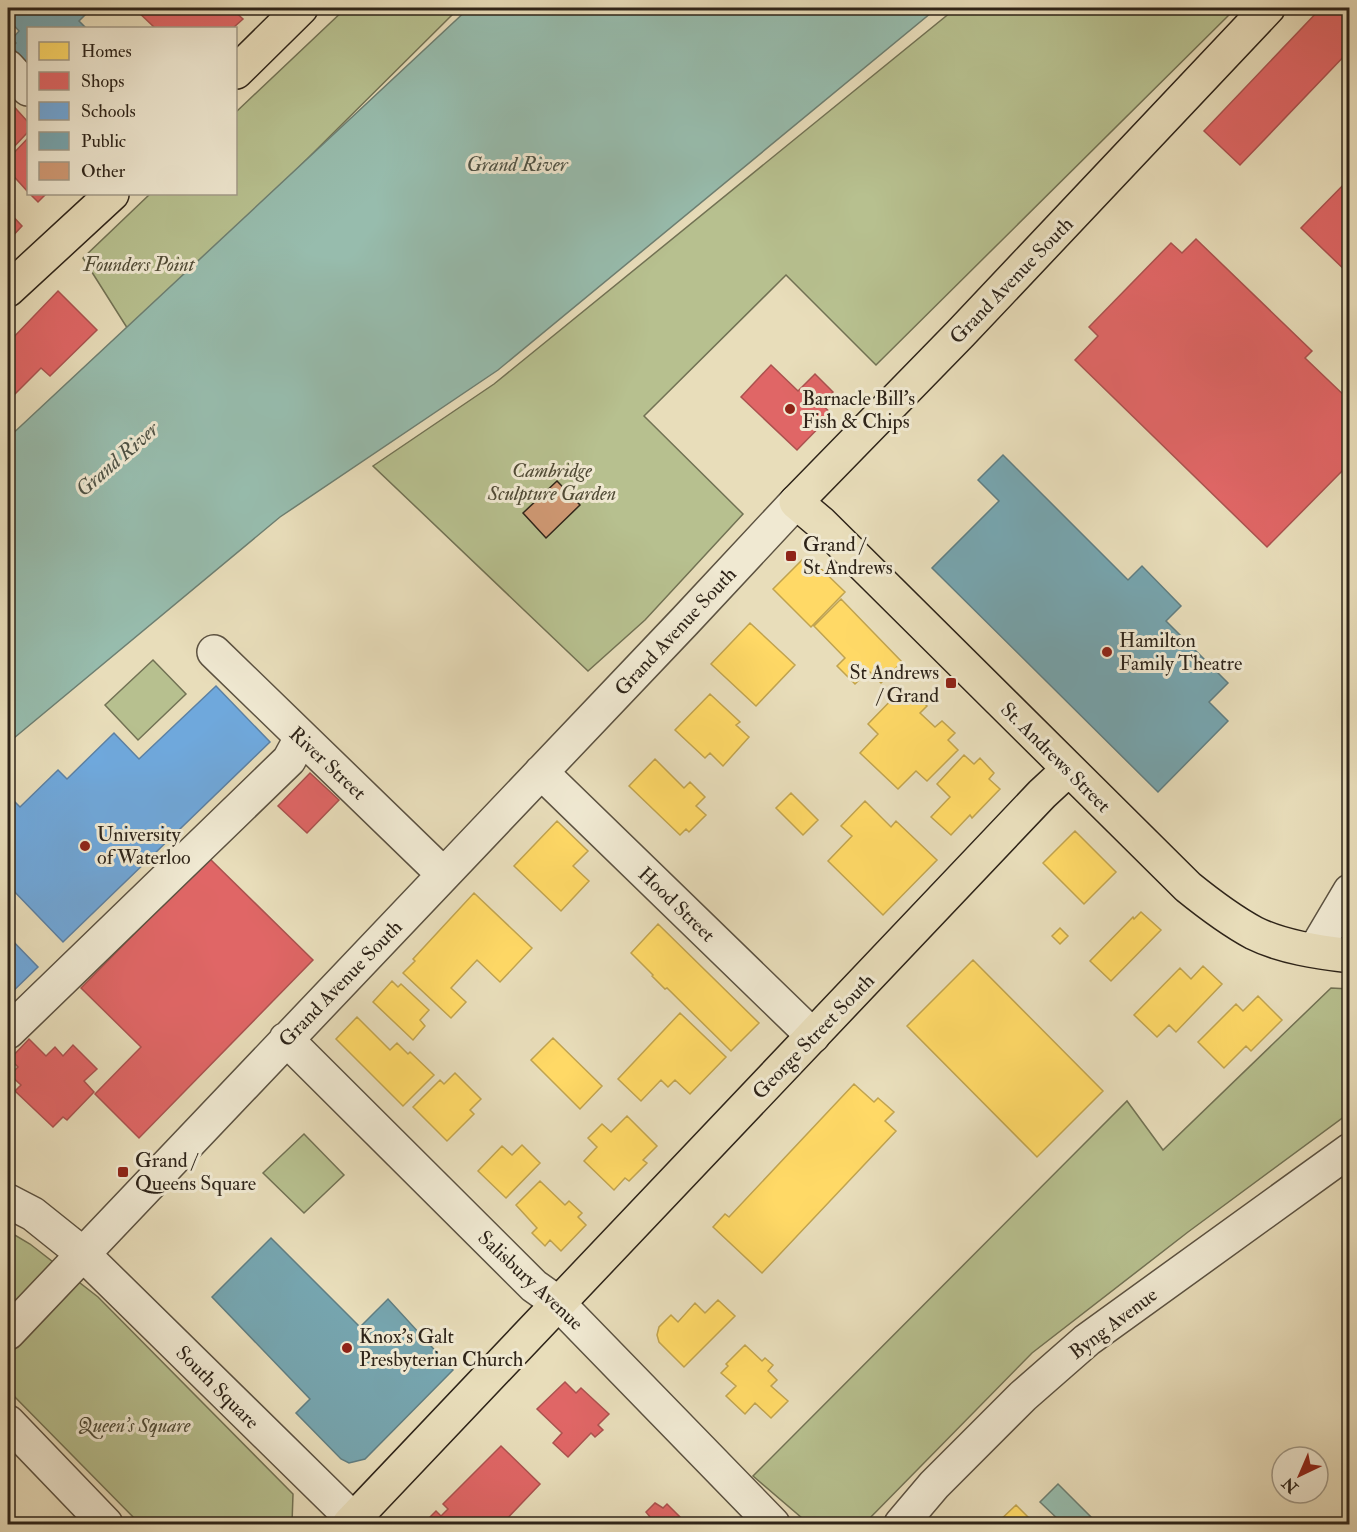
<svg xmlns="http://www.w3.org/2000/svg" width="1357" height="1532" font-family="'IM FELL Double Pica',serif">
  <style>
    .green { fill: #b7c08f; stroke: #727254; stroke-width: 1.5 }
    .water { fill: #97bcad; stroke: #6d7f72; stroke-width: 1.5 }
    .homes { fill: #ffd966; stroke: #c0a34f; stroke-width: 1.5 }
    .shops { fill: #e06666; stroke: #ab524f; stroke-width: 1.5 }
    .schools { fill: #6fa8dc; stroke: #5c80a2; stroke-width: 1.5 }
    .public { fill: #76a5af; stroke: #607e82; stroke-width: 1.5 }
    .building { fill: #d19a75; stroke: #2e2419; stroke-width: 1.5 }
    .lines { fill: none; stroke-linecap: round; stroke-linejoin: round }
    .minor-casing { stroke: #5c5241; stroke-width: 36 }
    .major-casing { stroke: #2e2419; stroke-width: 36 }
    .minor { stroke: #f0e9d2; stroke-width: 33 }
    .major { stroke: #e8ddba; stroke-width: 33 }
    .poi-dot { fill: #8f2418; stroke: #f0e9d2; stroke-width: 2 }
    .labels { text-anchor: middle; stroke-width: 6; stroke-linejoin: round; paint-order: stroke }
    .park-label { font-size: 20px; font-style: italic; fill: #504b36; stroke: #f0e9d2 }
    .street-label { font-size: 20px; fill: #2e2419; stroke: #f0e9d2 }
    .poi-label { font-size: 20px; fill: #2e2419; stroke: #f0e9d2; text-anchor: start }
    .water-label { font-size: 21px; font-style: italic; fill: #4e5245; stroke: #f0e9d2 }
  </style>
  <rect width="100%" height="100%" fill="#e8ddba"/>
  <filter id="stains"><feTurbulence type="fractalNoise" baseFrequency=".00333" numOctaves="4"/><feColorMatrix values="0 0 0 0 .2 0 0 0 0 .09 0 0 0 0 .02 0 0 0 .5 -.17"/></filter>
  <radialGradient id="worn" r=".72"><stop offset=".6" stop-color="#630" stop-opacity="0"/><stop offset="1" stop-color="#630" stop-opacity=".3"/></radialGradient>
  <path class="green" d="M346 8H459L131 334 83 258 150 194H236V112Z
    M956 8H1236L876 365 786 275 644 416 743 514 645 620 588 671 373 466 494 384Z
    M153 660 186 694 138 740 105 705Z
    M1331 988 1349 989V1113L1188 1232 1032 1353 864 1524H809L753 1476 1127 1101 1163 1150Z
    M304 1134 344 1175 304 1213 263 1173Z
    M8 1231 30 1244 98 1297 293 1494 292 1524H140L10 1392 8 1389Z"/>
  <path class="water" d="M469 8H937L498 370 280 517 8 743V438Z
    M1058 1484 1095 1521 1091 1524H1063L1040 1502Z"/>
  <path class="homes" d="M802 560 813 561 845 592 811 627 773 589Z
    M841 599 902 662 881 683 869 671 855 684 837 666 845 658 814 626Z
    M750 623 795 665 756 706 711 664Z
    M899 692 907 700 914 693 927 706 920 713 935 727 942 721 955 733 948 740 958 750 927 781 916 771 898 789 860 753 878 734 868 724Z
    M710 694 740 722 736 725 749 737 723 766 710 753 705 758 675 730Z
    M964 755 974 764 980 758 994 773 989 779 1000 789 972 818 970 815 951 835 931 817 950 797 937 784Z
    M655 759 684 788 690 782 705 797 696 806 706 815 689 832 686 829 680 835 629 786Z
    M791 793 818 820 803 835 776 808Z
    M865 801 891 827 896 821 937 860 883 915 828 861 852 836 841 826Z
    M557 821 588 851 573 866 589 881 561 911 514 866Z
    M1075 831 1116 872 1084 904 1043 863Z
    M474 893 532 948 500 982 477 960 451 988 466 1002 451 1018 403 973 415 961 413 959Z
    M1141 912 1161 930 1111 981 1090 961 1133 917 1134 919Z
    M658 924 759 1023 731 1051 667 988 665 989 652 976 653 975 631 953Z
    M1060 928 1068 936 1060 944 1052 936Z
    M973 960 1103 1091 1037 1157 907 1026Z
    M1203 966 1222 984 1176 1032 1169 1025 1157 1037 1134 1015 1180 968 1191 979Z
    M392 981 398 987 401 984 429 1010 420 1020 425 1026 413 1040 373 1002Z
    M1258 996 1282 1020 1251 1051 1246 1046 1224 1068 1198 1042 1236 1004 1243 1011Z
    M680 1013 726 1057 690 1094 675 1080 668 1087 661 1080 641 1101 618 1079Z
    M357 1017 390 1050 397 1043 408 1054 410 1052 434 1075 403 1106 336 1039Z
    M553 1038 602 1086 580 1109 531 1060Z
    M455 1073 481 1099 470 1110 474 1114 447 1141 413 1107 440 1080 444 1084Z
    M854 1084 874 1102 878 1098 894 1112 885 1121 896 1131 762 1273 713 1227 725 1214 729 1217Z
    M627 1116 657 1146 643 1160 647 1163 629 1181 625 1178 614 1190 584 1161 597 1147 588 1138 602 1124 611 1132Z
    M522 1145 540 1163 506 1198 478 1171 502 1146 512 1155Z
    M540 1181 565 1205 569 1201 582 1213 578 1217 586 1225 561 1251 550 1240 545 1246 532 1233 537 1228 516 1205Z
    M718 1300 735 1316 684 1367 659 1342 657 1335 659 1327 671 1315 678 1322 695 1303 705 1313Z
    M745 1345 762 1361 765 1358 773 1365 768 1371 777 1380 771 1386 788 1401 771 1418 755 1403 745 1414 726 1396 736 1386 721 1373 728 1366 726 1364Z
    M1016 1505 1035 1524H996Z"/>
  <path class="shops" d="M134 8H231L243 19 233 28H155Z
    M1321 8H1350V50L1240 165 1204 131Z
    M8 100 28 122V132L8 153Z
    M28 138V192L8 170V159Z
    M1350 178V275L1301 228Z
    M30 194H46L38 202Z
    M8 211 22 226 8 241Z
    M1196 239 1312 351 1305 358 1350 401V463L1267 547 1075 360 1098 336 1089 327 1171 243 1182 253Z
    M58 291 97 330 50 376 41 368 8 401V343Z
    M771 365 798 391 815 374 833 392 821 404 832 414 797 450 741 397Z
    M310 773 339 800 307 833 278 806Z
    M209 858 313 960 139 1138 95 1094 141 1047 81 988Z
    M29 1039 46 1056 55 1047 63 1056 73 1045 97 1069 84 1081 94 1092 67 1120 63 1117 53 1127 15 1091 21 1085 10 1075 18 1067 10 1059Z
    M565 1382 576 1393 581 1388 609 1414 598 1425 603 1430 595 1437 591 1433 568 1457 553 1443 562 1433 537 1409Z
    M501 1446 540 1484 502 1524H423L436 1511 441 1516 448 1509 443 1504Z
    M655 1503 663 1508 667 1504 683 1520 681 1524H643L650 1517 646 1512Z
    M8 1514 19 1524H8Z"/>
  <path class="schools" d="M216 686 270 742 63 942 8 885V795L20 807 58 770 67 779 114 733 139 759Z
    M8 936 38 967 8 996Z"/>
  <path class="public" d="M10 8H92L79 21 86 28H28V64L12 47 16 43 12 39 19 31 8 19V10Z
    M1003 455 1128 580 1142 566 1181 606 1166 621 1228 683 1209 702 1228 721 1158 792 932 568 999 501 978 480Z
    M271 1238 360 1327 388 1299 453 1370 365 1459 349 1463 341 1459 296 1413 310 1399 212 1297Z"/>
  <path class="building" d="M557 481 580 505 546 538 523 513Z"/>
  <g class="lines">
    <defs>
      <path id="minor" d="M8 67 28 89
        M214 652 443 874
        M541 772 813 1036
        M1315 950 1350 891
        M8 1032 289 760 301 738
        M286 1039 534 1286 558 1303 773 1524
        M8 1201 33 1214 83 1254 354 1520
        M8 1333 685 621 796 502
        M8 1422 106 1524
        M901 1524 934 1485 1023 1396 1087 1340 1350 1150"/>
      <path id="major" d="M1268 8 960 334 796 502 821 523 1188 887C1209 904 1230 920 1254 933 1282 947 1318 952 1350 956
        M236 72 301 8
        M8 290 112 194
        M349 1524 1042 794 1069 769"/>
    </defs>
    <use href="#minor" class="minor-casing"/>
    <use href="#major" class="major-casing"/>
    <use href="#minor" class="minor"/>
    <use href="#major" class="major"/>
  </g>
  <g class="poi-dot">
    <circle cx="790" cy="409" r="6"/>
    <rect x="785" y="550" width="12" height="12" rx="3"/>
    <circle cx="1107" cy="652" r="6"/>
    <rect x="945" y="677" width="12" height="12" rx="3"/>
    <circle cx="85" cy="846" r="6"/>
    <rect x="117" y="1166" width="12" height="12" rx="3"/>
    <circle cx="347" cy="1348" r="6"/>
  </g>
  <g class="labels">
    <g class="park-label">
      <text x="139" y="271">Founders Point</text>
      <text x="552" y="477">Cambridge<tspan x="552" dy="23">Sculpture Garden</tspan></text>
      <text x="134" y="1432">Queen's Square</text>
    </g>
    <g class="street-label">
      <text transform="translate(1011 280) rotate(-46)" y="7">Grand Avenue South</text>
      <text transform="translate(675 631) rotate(-47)" y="7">Grand Avenue South</text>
      <text transform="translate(1056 757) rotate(45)" y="7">St. Andrews Street</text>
      <text transform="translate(328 763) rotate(43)" y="7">River Street</text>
      <text transform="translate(677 904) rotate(44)" y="7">Hood Street</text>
      <text transform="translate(340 983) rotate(-46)" y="7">Grand Avenue South</text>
      <text transform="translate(813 1036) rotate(-46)" y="7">George Street South</text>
      <text transform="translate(531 1280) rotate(43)" y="7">Salisbury Avenue</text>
      <text transform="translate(1113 1323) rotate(-37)" y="7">Byng Avenue</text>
      <text transform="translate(218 1387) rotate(45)" y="7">South Square</text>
    </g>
    <g class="poi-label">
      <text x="802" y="405">Barnacle Bill's<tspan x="802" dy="23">Fish &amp; Chips</tspan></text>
      <text x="803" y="551">Grand /<tspan x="803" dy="23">St Andrews</tspan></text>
      <text x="1119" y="647">Hamilton<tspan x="1119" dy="23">Family Theatre</tspan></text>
      <text x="939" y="679" text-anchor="end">St Andrews<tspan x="939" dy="23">/ Grand</tspan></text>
      <text x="97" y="841">University<tspan x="97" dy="23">of Waterloo</tspan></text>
      <text x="135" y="1167">Grand /<tspan x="135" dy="23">Queens Square</tspan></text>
      <text x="359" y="1343">Knox's Galt<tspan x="359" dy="23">Presbyterian Church</tspan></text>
    </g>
    <g class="water-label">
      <text x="517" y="171">Grand River</text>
      <text transform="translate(117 459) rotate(-41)" y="7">Grand River</text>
    </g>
  </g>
  <rect width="1357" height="1532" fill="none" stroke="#e8ddba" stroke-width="30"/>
  <rect x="9" y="9" width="1339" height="1514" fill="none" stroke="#2e2419" stroke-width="3"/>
  <rect x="15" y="15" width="1327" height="1502" fill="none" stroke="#2e2419" stroke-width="1.5"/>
  <rect x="27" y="27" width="210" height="168" fill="#f0e9d2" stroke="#a29a88" stroke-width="1.5"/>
  <rect x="39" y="42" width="30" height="18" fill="#ffd966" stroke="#a29a88" stroke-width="1.5"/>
  <text x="81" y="57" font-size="18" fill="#2e2419">Homes</text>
  <rect x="39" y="72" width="30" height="18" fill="#e06666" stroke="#a29a88" stroke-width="1.5"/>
  <text x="81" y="87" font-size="18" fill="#2e2419">Shops</text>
  <rect x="39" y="102" width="30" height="18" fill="#6fa8dc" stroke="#a29a88" stroke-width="1.5"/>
  <text x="81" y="117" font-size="18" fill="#2e2419">Schools</text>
  <rect x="39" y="132" width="30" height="18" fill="#76a5af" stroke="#a29a88" stroke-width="1.5"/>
  <text x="81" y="147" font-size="18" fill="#2e2419">Public</text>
  <rect x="39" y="162" width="30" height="18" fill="#d19a75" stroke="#a29a88" stroke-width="1.5"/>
  <text x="81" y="177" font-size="18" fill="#2e2419">Other</text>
  <g transform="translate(1300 1475) rotate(224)"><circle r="28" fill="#f0e9d2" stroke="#a29a88" stroke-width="1.5"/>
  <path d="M0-4.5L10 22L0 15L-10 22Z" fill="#8f2418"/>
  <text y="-9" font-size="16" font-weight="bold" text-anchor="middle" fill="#2e2419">N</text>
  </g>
  <rect width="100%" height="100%" filter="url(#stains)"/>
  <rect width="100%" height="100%" fill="url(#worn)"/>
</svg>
